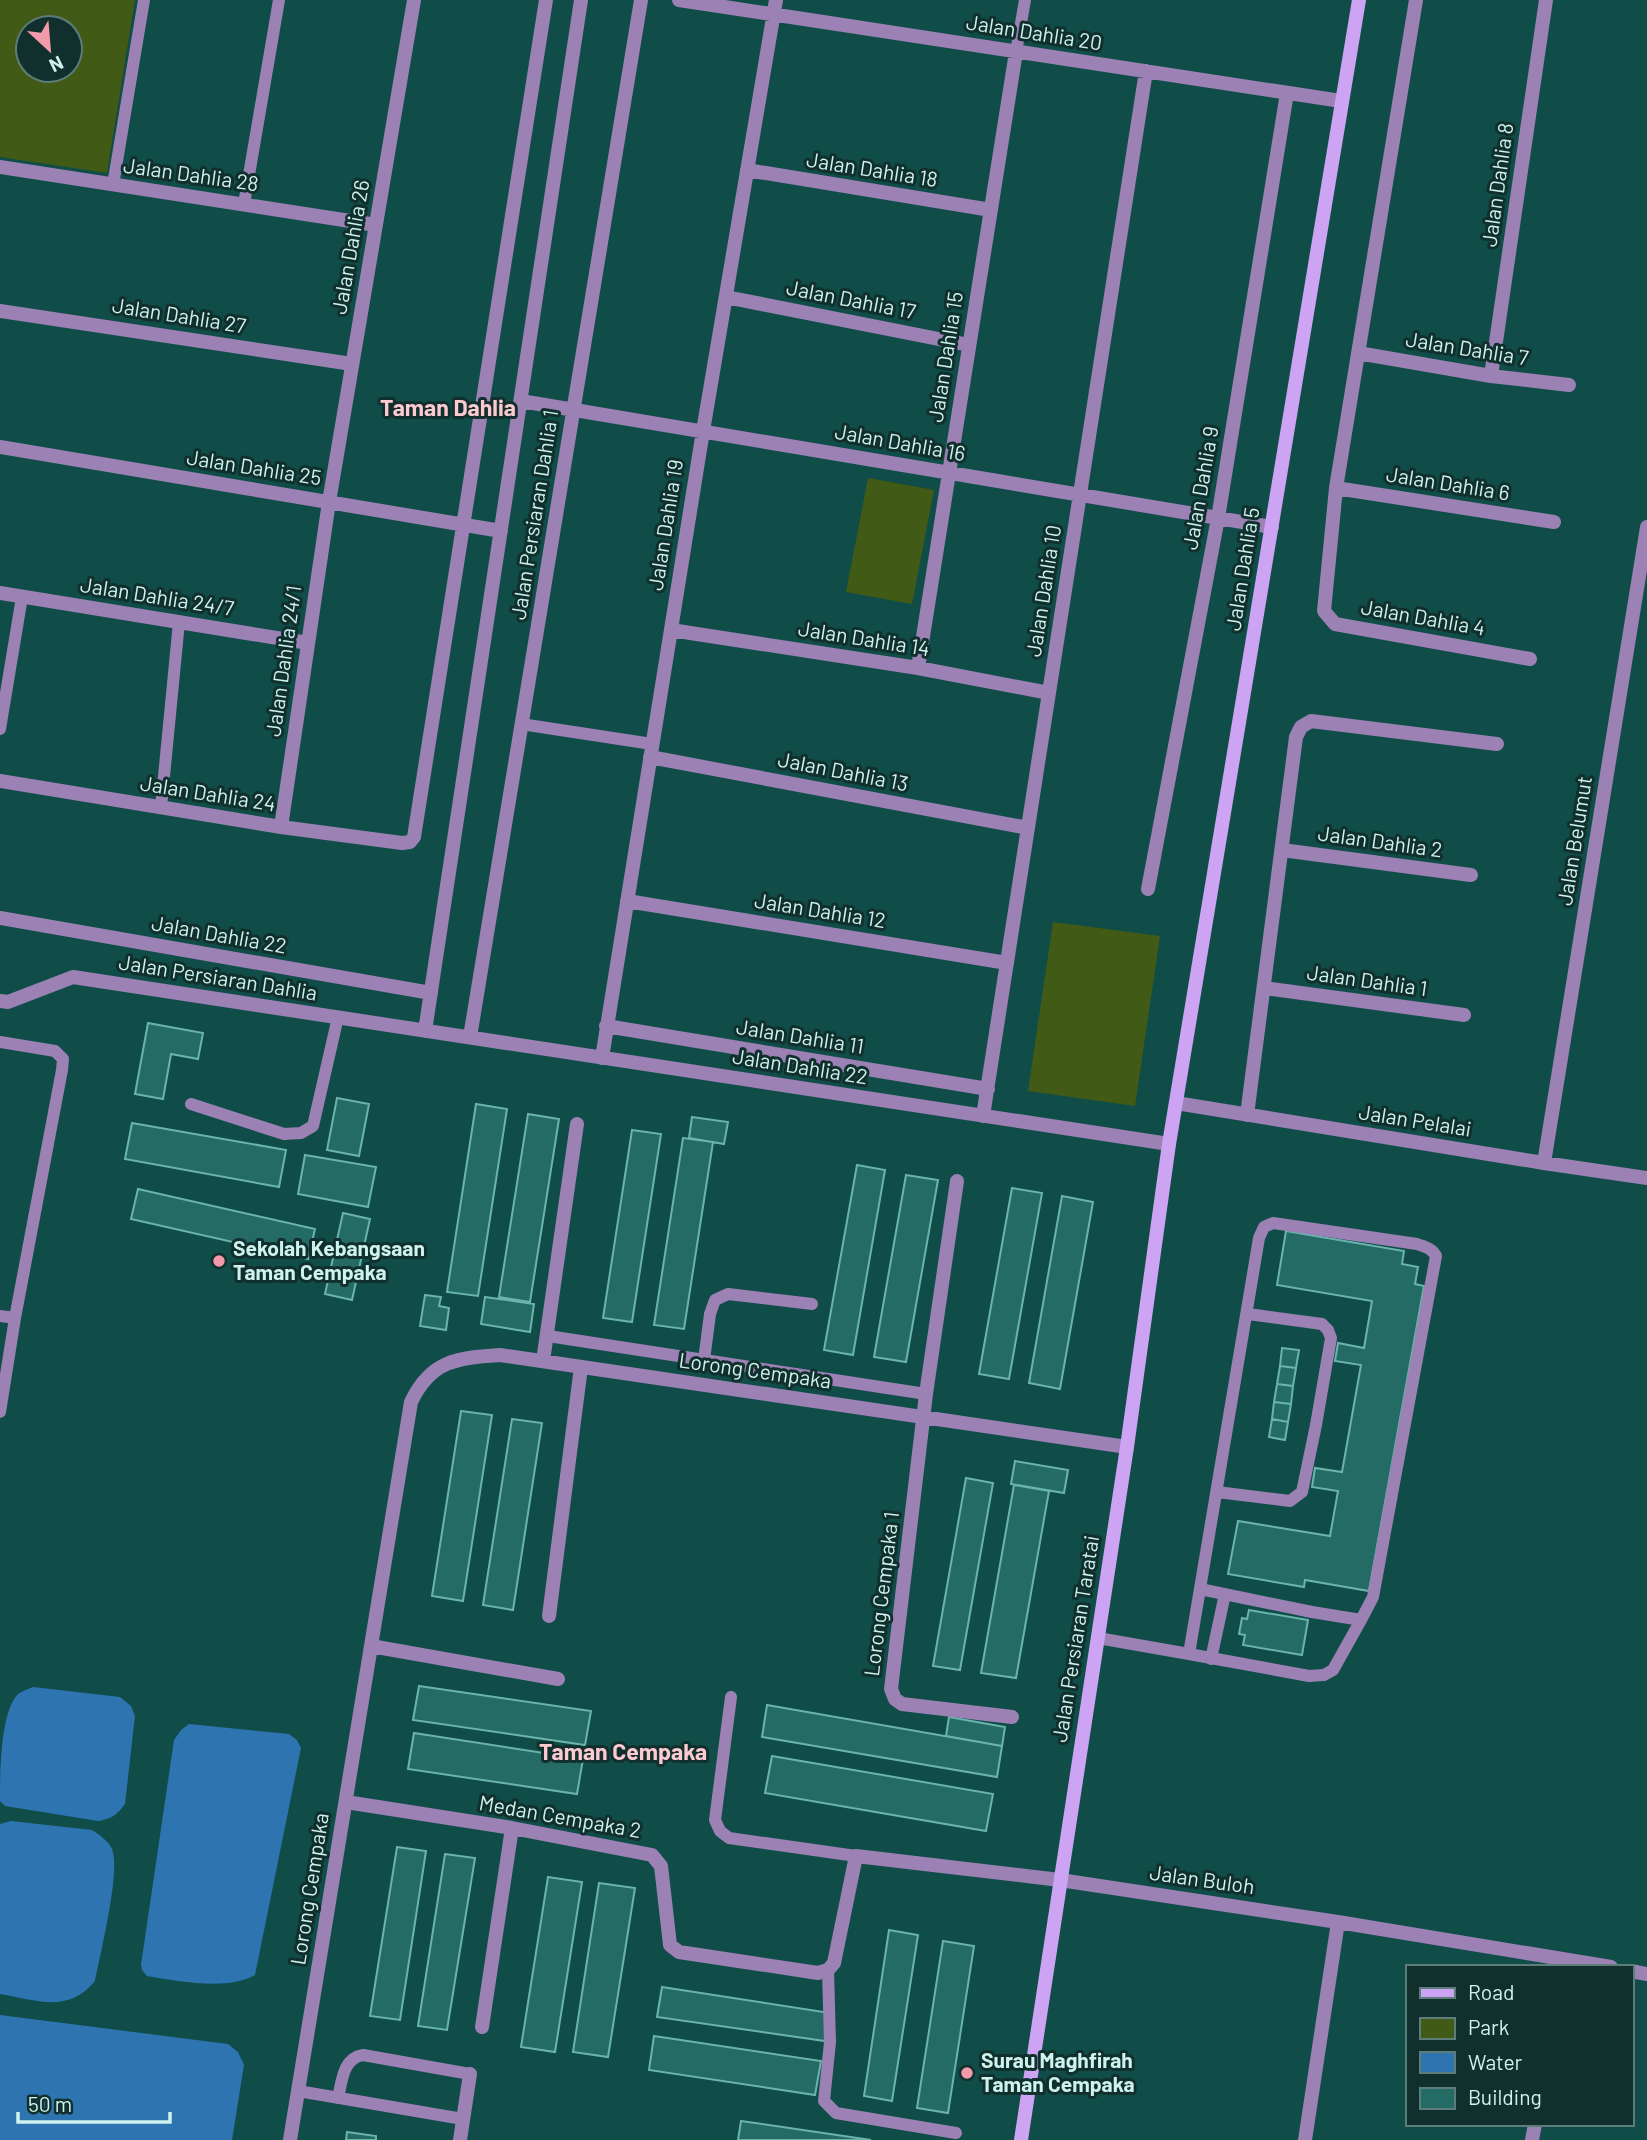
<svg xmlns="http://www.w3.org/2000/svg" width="1647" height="2140" font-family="Barlow,sans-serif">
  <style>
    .green { fill: #415a15; fill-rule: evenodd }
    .water { fill: #2e74b0 }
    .building { fill: #246b65; stroke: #6ab4ad; stroke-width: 2 }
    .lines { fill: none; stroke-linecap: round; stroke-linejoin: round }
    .lane { stroke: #9b81b4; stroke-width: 12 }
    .street { stroke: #9b81b4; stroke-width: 14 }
    .secondary { stroke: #cda3f3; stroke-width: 14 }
    .poi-dot { fill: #f39aaa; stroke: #102f2d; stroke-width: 2.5 }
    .labels { text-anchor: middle; stroke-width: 6; stroke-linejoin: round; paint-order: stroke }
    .street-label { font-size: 21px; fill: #cef2ee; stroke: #102f2d }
    .poi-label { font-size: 21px; font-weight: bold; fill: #cef2ee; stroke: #102f2d; text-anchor: start }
    .neighbourhood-label { font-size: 23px; font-weight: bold; fill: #fecad2; stroke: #102f2d }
  </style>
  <rect width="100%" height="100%" fill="#104d48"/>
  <path class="green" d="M0 0H135L107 173 0 157ZM28 28H70V70H28Z
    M868 478 934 490 912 604 846 592Z
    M1053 922 1160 936 1135 1106 1028 1091Z"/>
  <path class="water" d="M33 1687 120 1697 131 1706 135 1716 125 1804C117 1815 111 1819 98 1821L5 1806 0 1801C0 1775 0 1712 18 1694 22 1691 28 1689 33 1687Z
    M189 1724 289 1734 297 1740 301 1748 255 1975C228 1991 177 1981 147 1976L142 1970 141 1965 174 1740 181 1730Z
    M11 1821 92 1830C100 1835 108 1841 112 1849 121 1871 100 1954 95 1981 68 2014 36 2000 0 1994V1824Z
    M0 2015 228 2044 238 2052 244 2065 232 2140H0Z"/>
  <path class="building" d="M148 1023 203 1033 198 1059 171 1054 163 1099 135 1094Z
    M337 1098 369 1104 359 1156 327 1150Z
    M476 1104 507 1109 478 1296 447 1292Z
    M528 1114 559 1119 530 1302 499 1297Z
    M692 1117 728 1122 724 1144 689 1138Z
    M132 1123 286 1150 279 1187 125 1159Z
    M632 1130 661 1134 632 1322 603 1318Z
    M683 1138 713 1142 684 1329 654 1325Z
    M305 1155 376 1167 368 1207 298 1194Z
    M857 1165 885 1170 853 1355 824 1350Z
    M906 1175 938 1180 906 1362 874 1357Z
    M1012 1188 1042 1193 1009 1379 979 1374Z
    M138 1189 315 1229 308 1259 131 1219Z
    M1062 1196 1093 1202 1060 1389 1029 1383Z
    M343 1213 370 1219 352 1300 325 1294Z
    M1286 1231 1404 1251 1402 1264 1418 1267 1415 1284 1424 1286 1369 1591 1305 1580 1304 1587 1228 1574 1238 1521 1330 1536 1338 1491 1312 1487 1315 1468 1342 1472 1361 1365 1335 1361 1338 1343 1364 1348 1372 1301 1277 1285Z
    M425 1295 441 1297 439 1306 449 1308 446 1330 420 1326Z
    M485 1297 534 1304 530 1332 481 1324Z
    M1282 1348 1299 1350 1296 1368 1280 1366Z
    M1280 1366 1296 1368 1293 1386 1277 1384Z
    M1277 1384 1293 1386 1291 1404 1274 1402Z
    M1274 1402 1291 1404 1288 1422 1272 1419Z
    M461 1411 492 1415 463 1601 432 1596Z
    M512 1419 542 1423 513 1610 483 1605Z
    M1272 1419 1288 1422 1285 1440 1269 1437Z
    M1015 1461 1068 1470 1064 1493 1011 1484Z
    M966 1478 993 1483 960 1670 933 1666Z
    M1014 1485 1049 1491 1016 1678 981 1673Z
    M1249 1610 1308 1620 1302 1655 1243 1645 1245 1635 1239 1634 1242 1618 1247 1619Z
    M419 1686 591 1711 585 1745 413 1720Z
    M767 1705 1002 1746 997 1777 762 1737Z
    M949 1717 1005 1727 1002 1746 946 1736Z
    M414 1733 583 1759 577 1794 408 1769Z
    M772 1756 993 1794 986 1831 765 1793Z
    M397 1847 426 1851 400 2020 370 2016Z
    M445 1854 475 1858 447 2030 418 2026Z
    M548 1877 582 1882 555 2052 521 2047Z
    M599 1883 635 1888 608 2057 573 2052Z
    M889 1930 918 1935 892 2101 864 2096Z
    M943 1941 974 1946 948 2113 917 2108Z
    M662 1987 830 2013 825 2041 657 2017Z
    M654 2036 821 2061 815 2095 649 2070Z
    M741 2121 871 2140H738Z
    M347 2132 376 2136V2140H346Z"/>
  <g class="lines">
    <path class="lane" d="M1016 52 1025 0
      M113 185 144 0
      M244 204 279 0
      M521 724 652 744
      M0 729 22 597
      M161 807 179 622
      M0 1042 55 1051 63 1059 62 1070 15 1318 0 1412
      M191 1104 284 1134 301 1133 313 1126 338 1017
      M0 1316 15 1318
      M548 1336 926 1394
      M704 1360 710 1314 715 1300 728 1294 812 1304
      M1217 1492 1290 1501 1302 1492 1316 1425 1331 1338 1328 1330 1322 1324 1248 1314
      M1098 1638 1189 1654 1259 1238 1264 1227 1273 1223 1417 1244C1425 1247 1432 1248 1436 1256L1373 1597 1361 1620
      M1189 1654 1309 1676 1324 1675 1333 1670 1361 1620 1312 1612 1200 1589
      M1211 1659 1225 1594
      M731 1697 715 1820 720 1831 729 1838 856 1856
      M828 1970 830 2042 824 2101 836 2113 956 2133
      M298 2091 463 2119
      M338 2098C342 2081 343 2058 363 2055L470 2074"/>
    <path class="street" d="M679 0 1341 101
      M1416 0 1336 488 1324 611 1335 624 1530 659
      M0 167 376 225
      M747 170 991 210
      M726 297 969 345
      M0 311 352 364
      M1358 353 1491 376 1569 385
      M1491 376 1546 0
      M521 401 1272 527
      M0 447 501 531
      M1336 488 1554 522
      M0 593 308 643
      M671 630 918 668 1049 693
      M918 668 1016 52
      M650 757 1028 828
      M0 781 281 827 402 843 410 842 414 837 546 0
      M281 827 329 502 414 0
      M1282 850 1471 875
      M1148 889 1218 518 1287 93
      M627 901 1007 963
      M0 918 431 993
      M1264 988 1464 1015
      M0 1001 8 1002 73 977 1169 1144
      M606 1026 988 1089
      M425 1031 581 0
      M470 1037 641 0
      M602 1058 703 431 776 0
      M1176 1103 1544 1163 1647 1178
      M1247 1115 1296 737 1301 727 1311 721 1497 744
      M983 1116 1146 71
      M1544 1163 1647 527
      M957 1181 926 1394 891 1689 895 1699 902 1704 1012 1717
      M543 1361 577 1124
      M549 1616 581 1367
      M371 1646 558 1679
      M346 1802 512 1828 652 1855 661 1866 670 1945 679 1952 818 1973 828 1970 834 1963 856 1856 1060 1880 1338 1922 1611 1967
      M1631 1971 1647 1974
      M482 2027 512 1828
      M290 2140 411 1402C431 1360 457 1358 500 1355L1127 1447
      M460 2140 470 2074
      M1305 2140 1338 1922
      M1532 2140 1535 2124"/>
    <path class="secondary" d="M1021 2140 1127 1447 1169 1144 1359 0"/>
  </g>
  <g class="poi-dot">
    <circle cx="219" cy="1261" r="7"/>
    <circle cx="967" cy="2073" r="7"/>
  </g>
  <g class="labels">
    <g class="street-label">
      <text transform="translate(1034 33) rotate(9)" y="7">Jalan Dahlia 20</text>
      <text transform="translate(872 170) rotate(9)" y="7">Jalan Dahlia 18</text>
      <text transform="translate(191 175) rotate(8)" y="7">Jalan Dahlia 28</text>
      <text transform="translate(1498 185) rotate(-82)" y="7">Jalan Dahlia 8</text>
      <text transform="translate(351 247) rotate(-80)" y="7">Jalan Dahlia 26</text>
      <text transform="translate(851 300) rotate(11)" y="7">Jalan Dahlia 17</text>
      <text transform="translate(179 316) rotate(9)" y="7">Jalan Dahlia 27</text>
      <text transform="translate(1467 349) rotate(9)" y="7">Jalan Dahlia 7</text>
      <text transform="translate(946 357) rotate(-81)" y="7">Jalan Dahlia 15</text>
      <text transform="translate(900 443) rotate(10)" y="7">Jalan Dahlia 16</text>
      <text transform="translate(254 468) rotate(9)" y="7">Jalan Dahlia 25</text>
      <text transform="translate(1448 484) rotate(9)" y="7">Jalan Dahlia 6</text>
      <text transform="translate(1201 488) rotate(-80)" y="7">Jalan Dahlia 9</text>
      <text transform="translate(535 515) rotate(-81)" y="7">Jalan Persiaran Dahlia 1</text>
      <text transform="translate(666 525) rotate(-81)" y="7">Jalan Dahlia 19</text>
      <text transform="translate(1243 569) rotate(-81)" y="7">Jalan Dahlia 5</text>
      <text transform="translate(1044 591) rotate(-81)" y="7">Jalan Dahlia 10</text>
      <text transform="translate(157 597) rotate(9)" y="7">Jalan Dahlia 24/7</text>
      <text transform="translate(1423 618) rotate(10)" y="7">Jalan Dahlia 4</text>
      <text transform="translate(864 639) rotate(9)" y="7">Jalan Dahlia 14</text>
      <text transform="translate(284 661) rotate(-82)" y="7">Jalan Dahlia 24/1</text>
      <text transform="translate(843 772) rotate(11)" y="7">Jalan Dahlia 13</text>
      <text transform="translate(208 794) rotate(9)" y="7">Jalan Dahlia 24</text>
      <text transform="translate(1575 841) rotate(-81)" y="7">Jalan Belumut</text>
      <text transform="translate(1380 842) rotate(8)" y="7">Jalan Dahlia 2</text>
      <text transform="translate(820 911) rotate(9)" y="7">Jalan Dahlia 12</text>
      <text transform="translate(219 935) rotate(10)" y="7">Jalan Dahlia 22</text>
      <text transform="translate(218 978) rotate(9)" y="7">Jalan Persiaran Dahlia</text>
      <text transform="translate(1367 981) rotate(8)" y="7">Jalan Dahlia 1</text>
      <text transform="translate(800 1037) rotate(9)" y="7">Jalan Dahlia 11</text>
      <text transform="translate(800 1067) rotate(9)" y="7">Jalan Dahlia 22</text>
      <text transform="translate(1415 1121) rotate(9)" y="7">Jalan Pelalai</text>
      <text transform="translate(755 1371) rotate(8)" y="7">Lorong Cempaka</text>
      <text transform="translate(882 1594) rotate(-83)" y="7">Lorong Cempaka 1</text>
      <text transform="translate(1076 1639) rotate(-81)" y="7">Jalan Persiaran Taratai</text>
      <text transform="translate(560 1817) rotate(10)" y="7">Medan Cempaka 2</text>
      <text transform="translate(1202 1880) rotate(8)" y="7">Jalan Buloh</text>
      <text transform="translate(310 1889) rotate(-81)" y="7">Lorong Cempaka</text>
    </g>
    <g class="poi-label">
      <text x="233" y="1256">Sekolah Kebangsaan<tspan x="233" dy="24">Taman Cempaka</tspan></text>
      <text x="981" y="2068">Surau Maghfirah<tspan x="981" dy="24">Taman Cempaka</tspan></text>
    </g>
    <g class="neighbourhood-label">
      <text x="448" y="416">Taman Dahlia</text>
      <text x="623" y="1760">Taman Cempaka</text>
    </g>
  </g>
  <rect x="1406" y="1965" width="228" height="161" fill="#102f2d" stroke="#5c7d7a" stroke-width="2"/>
  <rect x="1420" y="1988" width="35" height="10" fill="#cda3f3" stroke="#5c7d7a" stroke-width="2"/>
  <text x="1468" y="2000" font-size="21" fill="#cef2ee">Road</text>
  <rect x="1420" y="2018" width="35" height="21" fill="#415a15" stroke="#5c7d7a" stroke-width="2"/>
  <text x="1468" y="2035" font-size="21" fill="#cef2ee">Park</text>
  <rect x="1420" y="2052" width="35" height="21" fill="#2e74b0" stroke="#5c7d7a" stroke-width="2"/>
  <text x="1468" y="2070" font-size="21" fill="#cef2ee">Water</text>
  <rect x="1420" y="2088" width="35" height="21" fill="#246b65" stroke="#5c7d7a" stroke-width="2"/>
  <text x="1468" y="2105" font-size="21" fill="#cef2ee">Building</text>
  <g transform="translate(49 49) rotate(154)"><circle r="33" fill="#102f2d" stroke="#5c7d7a" stroke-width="2"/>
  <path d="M0-5L12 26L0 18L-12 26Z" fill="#f39aaa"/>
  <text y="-10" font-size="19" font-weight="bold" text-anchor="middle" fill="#cef2ee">N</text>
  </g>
  <path d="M18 2112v10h152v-10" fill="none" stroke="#cef2ee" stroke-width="3.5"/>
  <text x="28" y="2112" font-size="21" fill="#cef2ee" stroke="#102f2d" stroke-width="5" paint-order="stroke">50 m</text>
</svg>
